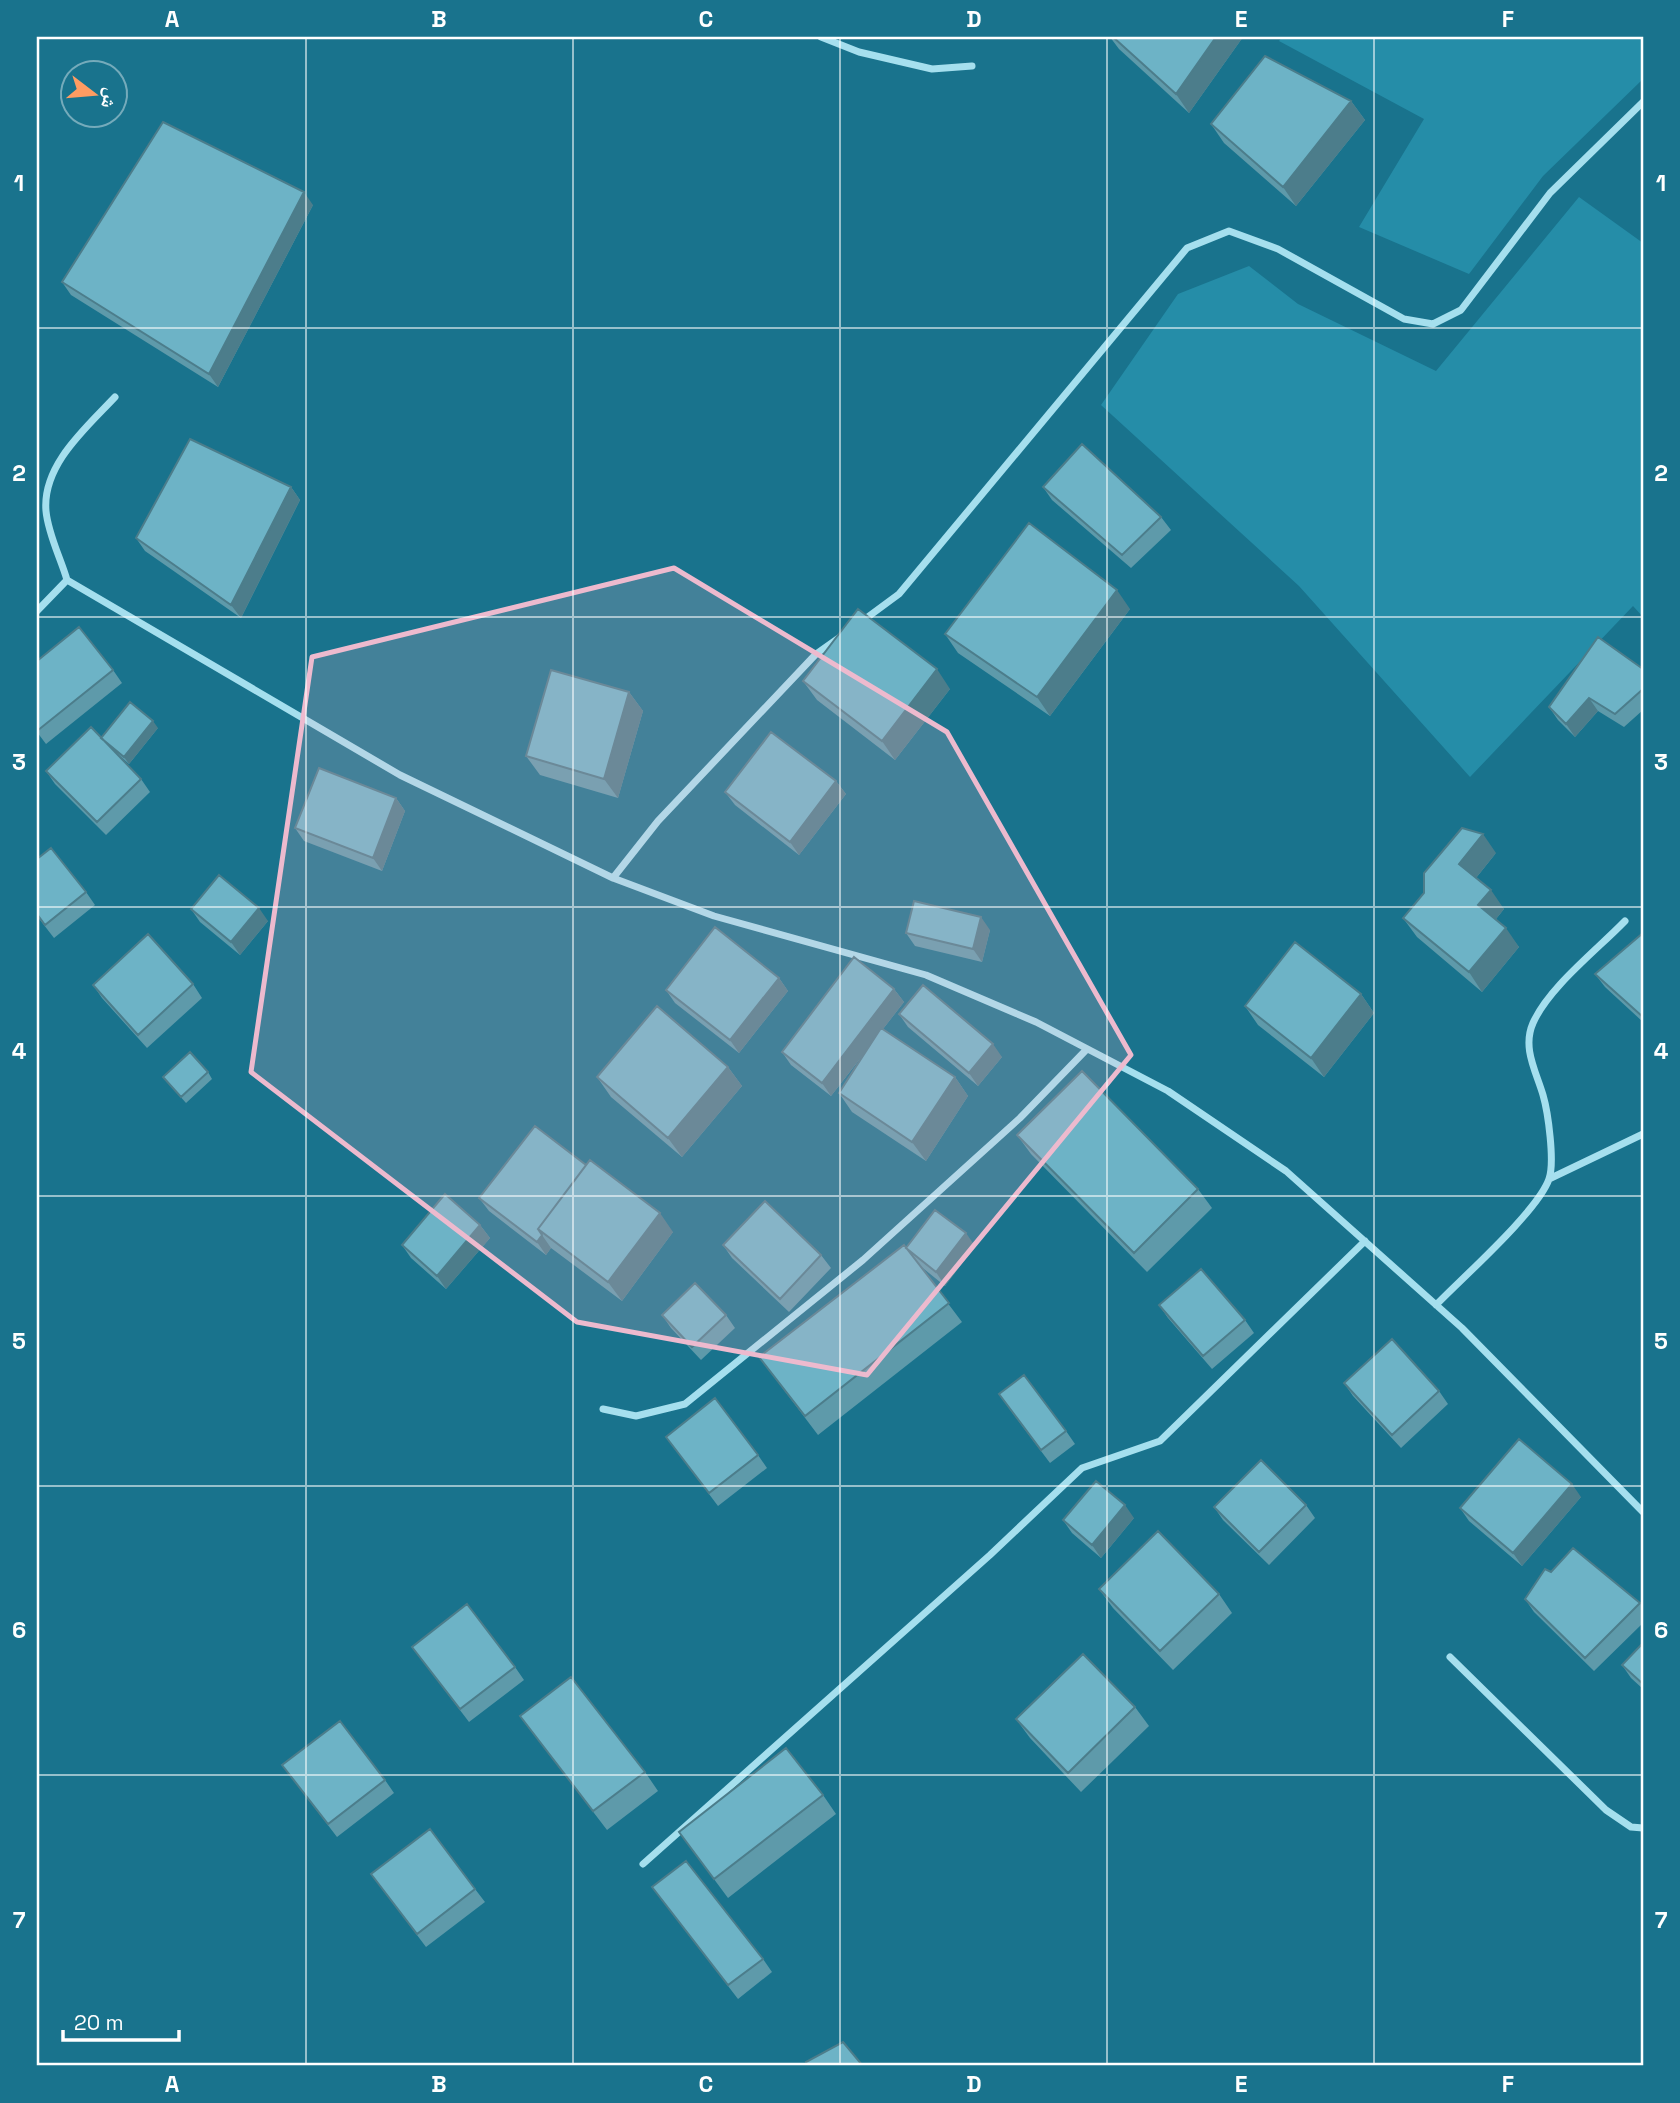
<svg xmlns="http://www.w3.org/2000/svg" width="1680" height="2103" font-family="'Space Grotesk','Noto Naskh Arabic',sans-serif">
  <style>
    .green { fill: #258da8 }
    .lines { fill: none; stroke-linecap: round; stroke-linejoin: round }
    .minor { stroke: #a5dfee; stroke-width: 7 }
    .wall { fill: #5e9aaa }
    .shaded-wall { fill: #4c7d8b }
    .building { fill: #6db3c6; stroke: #4c7d8b; stroke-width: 2 }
    .marked { fill: #edbace; fill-opacity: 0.2; stroke: #edbace; stroke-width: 5; stroke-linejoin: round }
    .grid { fill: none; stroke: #fff; stroke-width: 2; stroke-opacity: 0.55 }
    .neatline { fill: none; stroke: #fff; stroke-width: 2.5 }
    .grid-label { font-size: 23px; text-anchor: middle; font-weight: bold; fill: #fff }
  </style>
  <rect width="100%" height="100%" fill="#19738d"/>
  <path class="green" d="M1282 37H1643V79L1543 176 1469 274 1359 227 1424 119 1279 41Z
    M1579 197 1643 243V617L1633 606 1470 777 1299 586 1101 405 1178 294 1249 266 1298 304 1436 371Z"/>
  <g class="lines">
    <path class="minor" d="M821 37 859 52 932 69 972 66
      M67 580C61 559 48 534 46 511 42 465 86 428 115 397
      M37 611 67 580 400 775 613 878 714 916 926 975 1036 1022 1168 1091 1286 1171 1462 1328 1643 1512
      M861 622 899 594 1187 248 1229 231 1278 249 1404 319 1433 324 1461 310 1550 193 1643 102
      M613 878 658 821 816 654 840 637
      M1549 1179 1643 1134
      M1436 1305C1462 1278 1538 1211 1549 1179 1555 1162 1548 1112 1543 1095 1536 1071 1522 1048 1533 1023 1549 987 1597 950 1625 921
      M603 1409 636 1416 685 1404 863 1260 1020 1118 1087 1049
      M1450 1657 1606 1810 1631 1827 1643 1828
      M643 1864 990 1555 1082 1468 1160 1441 1365 1241"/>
  </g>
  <path class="wall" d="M1110 37H1243L1189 113 1119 49Z
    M1351 101 1365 120 1296 206 1224 143 1211 124Z
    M313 205 218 387 71 295 62 282Z
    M291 487 300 500 241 618 145 551 136 538Z
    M1043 487 1161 517 1171 530 1131 568 1052 500Z
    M1130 609 1050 716 958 653 945 634Z
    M37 661 113 670 122 683 46 744 37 732Z
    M1643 669V710L1624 727 1598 711 1575 737 1558 720 1549 707Z
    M803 681 950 689 895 760 817 700Z
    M629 692 643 711 618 798 540 775 526 756Z
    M158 728 129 764 116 753 141 779 150 792 106 835 55 784 46 771 101 738Z
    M836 781 846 794 799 855 735 805 725 792Z
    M396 798 405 811 382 871 304 841 295 828Z
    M1496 853 1476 878 1504 909 1496 919 1519 947 1482 992 1417 937 1403 918Z
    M37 859 86 892 95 905 54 938 37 916Z
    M191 909 268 921 240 955 200 922Z
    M990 930 982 962 915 946 906 933Z
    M1643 933V1022L1605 987 1595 974Z
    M779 978 788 991 739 1053 675 1003 666 990Z
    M193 984 202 998 147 1048 102 998 93 985Z
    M894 989 904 1002 883 1029 955 1077 968 1096 926 1161 852 1112 839 1093 867 1050 831 1096 791 1065 782 1052Z
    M1361 994 1374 1013 1324 1077 1258 1025 1245 1006Z
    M899 1014 1002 1057 978 1086 908 1027Z
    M728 1067 742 1086 682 1157 611 1097 597 1077Z
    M208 1072 212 1079 186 1103 163 1077Z
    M1017 1135 1198 1189 1212 1208 1147 1272 1031 1154Z
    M479 1198 673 1232 622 1301 551 1248 546 1255 489 1211Z
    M480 1225 490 1238 446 1289 411 1258 402 1245Z
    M723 1245 821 1255 831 1268 789 1312 732 1258Z
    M975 1246 945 1286 919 1265 962 1322 818 1435 759 1357 906 1248Z
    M1159 1305 1245 1320 1254 1333 1212 1369 1168 1318Z
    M662 1315H726L735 1328 701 1360 671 1328Z
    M1344 1383 1439 1391 1448 1404 1401 1448 1353 1396Z
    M1008 1407 1066 1431 1075 1444 1050 1463Z
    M666 1437 758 1455 767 1468 718 1506Z
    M1581 1497 1522 1566 1469 1521 1460 1508Z
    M1306 1505 1315 1518 1269 1565 1223 1520 1214 1507Z
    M1134 1518 1101 1558 1072 1533 1063 1520Z
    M1551 1572 1640 1603 1643 1608V1623L1594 1671 1534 1612 1525 1599Z
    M1099 1589 1219 1594 1232 1613 1173 1670 1113 1608Z
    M1643 1643V1689L1631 1678 1622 1665Z
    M412 1647 515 1667 524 1680 469 1722Z
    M1135 1707 1149 1726 1081 1792 1030 1738 1016 1719Z
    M520 1716 645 1772 658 1791 607 1830Z
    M282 1765 385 1780 394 1793 337 1837Z
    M823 1795 836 1814 728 1898 679 1832Z
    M371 1874 475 1889 485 1902 426 1947Z
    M652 1887 763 1959 772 1972 738 1999Z"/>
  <path class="shaded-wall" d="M1216 37H1243L1189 113 1176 94Z
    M1351 101 1365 120 1296 206 1283 187Z
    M304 192 313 205 218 387 209 374Z
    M291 487 300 500 241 618 231 605Z
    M1117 590 1130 609 1050 716 1037 697Z
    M937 669 950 689 895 760 882 741Z
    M629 692 643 711 618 798 604 779Z
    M1589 698 1598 711 1575 737 1566 724Z
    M153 721 158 728 129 764 124 757Z
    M836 781 846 794 799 855 790 842Z
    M396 798 405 811 382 871 373 858Z
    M1483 834 1496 853 1472 883 1459 864Z
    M1491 890 1504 909 1492 924 1478 905Z
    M259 908 268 921 240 955 231 942Z
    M981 917 990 930 982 962 973 949Z
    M1506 928 1519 947 1482 992 1469 972Z
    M779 978 788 991 739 1053 730 1040Z
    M894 989 904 1002 831 1096 822 1083Z
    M1361 994 1374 1013 1324 1077 1311 1058Z
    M993 1044 1002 1057 978 1086 969 1073Z
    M728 1067 742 1086 682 1157 668 1138Z
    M955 1077 968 1096 926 1161 912 1142Z
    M660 1213 673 1232 622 1301 608 1282Z
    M480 1225 490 1238 446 1289 437 1276Z
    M966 1233 975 1246 945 1286 936 1272Z
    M542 1235 551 1248 546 1255 537 1242Z
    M1572 1484 1581 1497 1522 1566 1513 1553Z
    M1125 1505 1134 1518 1101 1558 1092 1545Z"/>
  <path class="building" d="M1113 37H1216L1176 94Z
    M1265 56 1351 101 1283 187 1211 124Z
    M163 122 304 192 209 374 62 282Z
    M190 439 291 487 231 605 136 538Z
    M1082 444 1161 517 1122 555 1043 487Z
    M1029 523 1117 590 1037 697 945 634Z
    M858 609 937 669 882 741 803 681Z
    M79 627 113 670 37 731V661Z
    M1598 637 1643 669V689L1615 714 1589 698 1566 724 1549 707Z
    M551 670 629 692 604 779 526 756Z
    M130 702 153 721 124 757 101 738Z
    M91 727 141 779 97 822 46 771Z
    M771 732 836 781 790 842 725 792Z
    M319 768 396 798 373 858 295 828Z
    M1462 828 1483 834 1459 864 1491 890 1478 905 1506 928 1469 972 1403 918 1424 893V873Z
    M51 848 86 892 45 925 37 914V859Z
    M219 875 259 908 231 942 191 909Z
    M914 901 981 917 973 949 906 933Z
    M715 927 779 978 730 1040 666 990Z
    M1643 933V1017L1595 974Z
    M148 934 193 984 138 1035 93 985Z
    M1295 942 1361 994 1311 1058 1245 1006Z
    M854 957 894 989 822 1083 782 1052Z
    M923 985 993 1044 969 1073 899 1014Z
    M657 1006 728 1067 668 1138 597 1077Z
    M881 1028 955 1077 912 1142 839 1093Z
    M190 1052 208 1072 181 1097 163 1077Z
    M1082 1071 1198 1189 1134 1253 1017 1135Z
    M535 1126 586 1165 538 1229 542 1235 537 1242 479 1198Z
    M590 1160 660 1213 608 1282 538 1229Z
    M445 1194 480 1225 437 1276 402 1245Z
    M765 1201 821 1255 780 1299 723 1245Z
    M935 1210 966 1233 936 1272 906 1248Z
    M904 1245 949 1303 805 1416 759 1357Z
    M1201 1269 1245 1320 1203 1356 1159 1305Z
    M695 1283 726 1315 692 1347 662 1315Z
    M1392 1339 1439 1391 1392 1435 1344 1383Z
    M1024 1375 1066 1431 1041 1450 999 1394Z
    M715 1398 758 1455 709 1493 666 1437Z
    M1519 1439 1572 1484 1513 1553 1460 1508Z
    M1261 1460 1306 1505 1259 1552 1214 1507Z
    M1096 1481 1125 1505 1092 1545 1063 1520Z
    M1158 1531 1219 1594 1160 1651 1099 1589Z
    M1573 1548 1640 1603 1585 1658 1525 1599 1545 1569 1551 1572Z
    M467 1604 515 1667 460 1709 412 1647Z
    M1643 1643V1684L1622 1665Z
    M1083 1654 1135 1707 1068 1773 1016 1719Z
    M571 1677 645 1772 593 1811 520 1716Z
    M340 1721 385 1780 328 1824 282 1765Z
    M786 1748 823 1795 714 1879 679 1832Z
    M430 1829 475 1889 417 1934 371 1874Z
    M686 1861 763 1959 728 1985 652 1887Z
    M843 2042 863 2066H808L806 2062Z"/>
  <path class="marked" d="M674 568 947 732 1131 1055 867 1375 577 1322 251 1072 312 657Z"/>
  <path class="grid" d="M306 37V2066M573 37V2066M840 37V2066M1107 37V2066M1374 37V2066M37 328H1643M37 617H1643M37 907H1643M37 1196H1643M37 1486H1643M37 1775H1643"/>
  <rect width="1680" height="2103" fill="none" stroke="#19738d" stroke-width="77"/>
  <g transform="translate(94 94) rotate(106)"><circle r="33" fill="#19738d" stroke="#75abbb" stroke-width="2"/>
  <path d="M0-5L12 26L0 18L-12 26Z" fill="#ff9c62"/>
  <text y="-10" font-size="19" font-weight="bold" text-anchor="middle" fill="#ffffff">ش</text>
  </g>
  <path d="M63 2030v10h116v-10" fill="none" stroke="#ffffff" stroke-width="3.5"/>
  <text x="74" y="2030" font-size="21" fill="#ffffff" stroke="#19738d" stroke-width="5" paint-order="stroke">20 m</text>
  <rect x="38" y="38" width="1604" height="2026" class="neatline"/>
  <g class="grid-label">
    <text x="172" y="27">A</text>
    <text x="439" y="27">B</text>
    <text x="706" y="27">C</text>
    <text x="974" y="27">D</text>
    <text x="1241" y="27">E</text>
    <text x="1508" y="27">F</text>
    <text x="19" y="191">1</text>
    <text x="1661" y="191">1</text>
    <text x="19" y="481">2</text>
    <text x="1661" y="481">2</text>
    <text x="19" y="770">3</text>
    <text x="1661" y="770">3</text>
    <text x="19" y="1059">4</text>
    <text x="1661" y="1059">4</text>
    <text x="19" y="1349">5</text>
    <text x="1661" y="1349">5</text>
    <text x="19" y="1638">6</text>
    <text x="1661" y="1638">6</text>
    <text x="19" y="1928">7</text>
    <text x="1661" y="1928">7</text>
    <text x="172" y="2092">A</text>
    <text x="439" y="2092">B</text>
    <text x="706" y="2092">C</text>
    <text x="974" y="2092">D</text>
    <text x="1241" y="2092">E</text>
    <text x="1508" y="2092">F</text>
  </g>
</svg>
